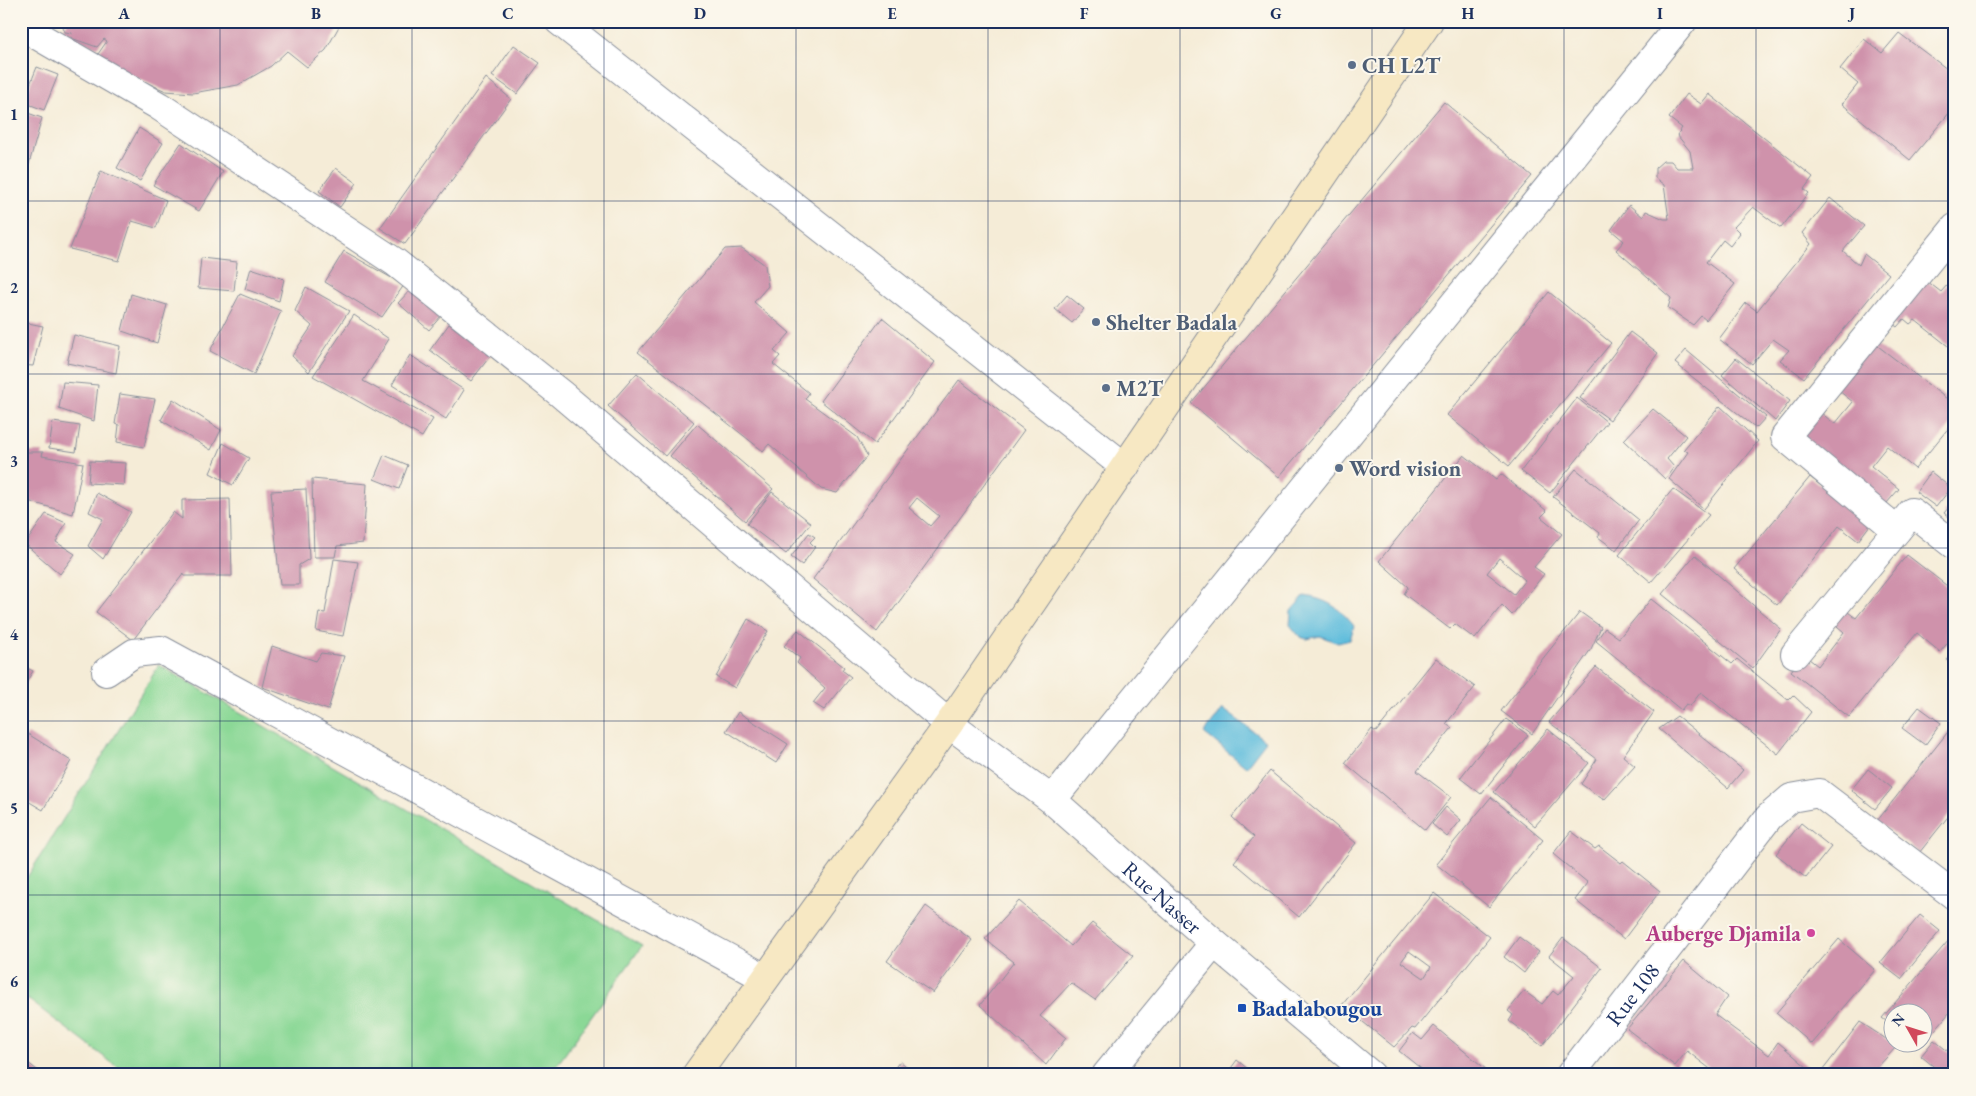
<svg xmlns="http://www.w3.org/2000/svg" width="1976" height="1096" font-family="'EB Garamond',serif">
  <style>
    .green { fill: #8bd896; stroke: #53847a }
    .water { fill: #5dbcdc; stroke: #3c769d }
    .building { fill: #cf92ab; fill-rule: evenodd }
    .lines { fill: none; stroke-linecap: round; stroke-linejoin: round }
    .street-casing { stroke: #888e9a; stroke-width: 30 }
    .secondary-casing { stroke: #888e9a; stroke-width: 30 }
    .street { stroke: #fff; stroke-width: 28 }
    .secondary { stroke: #f7e8c3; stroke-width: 28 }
    .grid { fill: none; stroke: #1b2f5e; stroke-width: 1; stroke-opacity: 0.55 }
    .service-dot { fill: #5c6f8a; stroke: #fbf7ec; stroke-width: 2 }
    .hotel-dot { fill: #d1479c; stroke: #fbf7ec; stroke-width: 2 }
    .transit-dot { fill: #1a4fb4; stroke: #fbf7ec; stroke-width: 2 }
    .labels { text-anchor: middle; stroke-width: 4; stroke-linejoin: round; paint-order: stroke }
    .service-label { font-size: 22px; font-weight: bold; fill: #4e5e75; stroke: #fbf7ec; text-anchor: start }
    .street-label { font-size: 22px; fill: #1b2f5e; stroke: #fbf7ec }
    .hotel-label { font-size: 22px; font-weight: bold; fill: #b23c85; stroke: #fbf7ec; text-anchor: end }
    .transit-label { font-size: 22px; font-weight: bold; fill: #164399; stroke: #fbf7ec; text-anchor: start }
    .neatline { fill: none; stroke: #1b2f5e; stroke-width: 2 }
    .grid-label { font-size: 16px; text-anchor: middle; font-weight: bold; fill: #1b2f5e }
  </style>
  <rect width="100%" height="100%" fill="#fbf7ec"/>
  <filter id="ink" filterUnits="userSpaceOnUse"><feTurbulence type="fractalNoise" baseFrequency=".02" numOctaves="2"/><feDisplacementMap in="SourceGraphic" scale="10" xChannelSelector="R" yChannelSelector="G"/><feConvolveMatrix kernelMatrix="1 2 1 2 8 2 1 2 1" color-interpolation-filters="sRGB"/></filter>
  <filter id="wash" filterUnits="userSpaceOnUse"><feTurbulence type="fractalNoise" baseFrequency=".0096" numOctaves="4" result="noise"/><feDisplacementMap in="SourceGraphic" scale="20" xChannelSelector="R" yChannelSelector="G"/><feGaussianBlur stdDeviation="1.12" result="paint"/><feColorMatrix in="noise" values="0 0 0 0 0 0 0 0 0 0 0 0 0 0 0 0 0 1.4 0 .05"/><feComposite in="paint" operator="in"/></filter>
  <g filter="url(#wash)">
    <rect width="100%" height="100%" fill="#f5ecd7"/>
    <path class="green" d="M159 665 642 946 550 1075H128L21 994V887Z"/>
    <path class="water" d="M1304 596C1327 599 1340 608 1354 626L1350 640 1338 643 1320 636 1307 639 1300 637 1290 625 1291 611Z
      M1223 709 1266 741 1246 767 1204 733Z"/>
    <g id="blocks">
      <path class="building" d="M69 21 75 22 342 21 326 50 307 67 287 51 271 66 238 85 193 93 166 91 116 69 98 54 107 41 104 39 97 47 71 38 72 33 65 32 63 28Z
        M1899 33 1955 75V106L1910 160 1842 104 1858 84 1840 69 1864 39 1882 53Z
        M514 45 540 63 517 94 492 76Z
        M37 67 58 75 44 110 23 102Z
        M486 78 511 99 405 244 380 228Z
        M1687 94 1701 104 1709 94 1813 177 1804 189 1809 193 1781 228 1753 207 1734 227 1740 233 1730 246 1723 240 1706 262 1735 284 1706 320 1701 316 1693 325 1668 308 1671 298 1616 250 1624 241 1611 230 1629 205 1643 217 1646 211 1664 219H1669L1664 185 1655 178V168L1663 161H1671L1677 168H1693L1690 151 1677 135 1682 128 1669 118Z
        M1444 102 1532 176 1279 477 1191 403Z
        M22 111 42 118 25 178 21 177Z
        M139 128 163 143 140 181 117 168Z
        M181 143 223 172 199 211 153 185Z
        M336 168 357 183 340 207 319 191Z
        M101 171 166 200 156 228 132 221 119 261 70 249Z
        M1830 198 1864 226 1843 251 1859 265 1864 254 1889 274 1804 378 1780 360 1789 350 1773 339 1752 364 1719 339 1746 303 1757 311 1811 244 1802 233Z
        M742 248 765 265 768 286 754 302 790 333 774 351 780 356 773 364 809 393 805 399 857 437 867 456 837 493 821 489 769 444 763 451 638 352 725 249Z
        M344 251 404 285 382 317 325 282Z
        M201 258 237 262 234 291 198 288Z
        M251 268 284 279 279 301 245 289Z
        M1955 276 1953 350 1915 320 1910 324 1904 319 1897 327 1889 321 1923 278 1941 292Z
        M306 287 349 311 309 372 292 356 312 326 295 311Z
        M412 288 442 315 429 330 398 303Z
        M1549 292 1611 343 1509 466 1447 415Z
        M131 294 167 305 157 343 122 331Z
        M240 294 281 311 254 374 210 351Z
        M1067 295 1084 309 1072 323 1055 309Z
        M354 315 389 339 363 381 433 419 422 437 313 376Z
        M882 318 935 362 875 444 821 401Z
        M23 322 43 326 33 366 21 365Z
        M449 324 491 355 471 381 430 350Z
        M1630 332 1658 353 1610 420 1580 398Z
        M74 335 120 346 116 373 67 363Z
        M1870 340 1955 405V420L1915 469 1887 446 1871 466 1899 489 1886 504 1798 433 1816 409 1835 424 1853 402 1834 387Z
        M1686 350 1766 417 1756 428 1675 363Z
        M410 355 464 390 446 419 392 385Z
        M1736 358 1790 401 1775 421 1722 375Z
        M637 373 694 422 665 456 608 406Z
        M959 380 1024 430 877 632 813 579ZM917 498 939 516 930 526 909 508Z
        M63 382 98 385 94 421 59 409Z
        M120 394 155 399 144 447 117 442 119 425 115 424Z
        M1577 398 1607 422 1550 493 1521 471Z
        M173 399 221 430 211 450 161 420Z
        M1720 406 1758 441 1704 509 1669 479 1688 452 1684 449Z
        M1653 409 1686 436 1667 459 1674 467 1665 479 1624 440Z
        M53 422 80 426 76 452 49 448Z
        M697 424 773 489 745 521 670 456Z
        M223 443 249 458 233 485 210 473Z
        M21 452H43L42 456 83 463 73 514 21 499Z
        M384 455 408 465 399 489 374 479Z
        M1464 455 1496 480 1501 474 1547 511 1541 517 1562 534 1534 567 1544 574 1512 615 1502 605 1475 639 1455 624 1450 629 1404 594 1408 587 1379 561ZM1499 558 1525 580 1514 594 1487 573Z
        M90 461 126 463 124 485 88 483Z
        M1576 469 1639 520 1616 550 1598 537 1600 533 1553 497Z
        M1931 472 1951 488 1936 507 1916 492Z
        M1810 477 1870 525 1858 541 1839 526 1777 605 1734 569Z
        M312 479 367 484 363 543 337 546 335 557H314Z
        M306 489 309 559 299 565V585H280L271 491Z
        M1673 489 1709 515 1651 582 1619 555Z
        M772 492 811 523 786 554 747 524Z
        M97 493 131 512 103 559 88 546 103 519 89 512Z
        M230 499 232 576H184V573L133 640 96 612 173 512 182 519V500Z
        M1955 500V522L1944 513Z
        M46 514 66 523 56 542 75 554 60 574 25 544Z
        M809 533 815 537 810 542 815 547 802 565 791 557Z
        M1695 555 1781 629 1753 668 1662 594Z
        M1907 555 1955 592V634L1940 652 1917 633 1849 717 1791 671 1804 655 1818 666 1844 632 1830 620 1841 607 1856 618Z
        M334 559 358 562 343 636 316 631 319 612 325 613Z
        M1651 599 1732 664 1737 659 1788 700 1793 695 1811 712 1778 754 1701 692 1690 706 1686 704 1681 710 1596 641 1605 628 1619 638Z
        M1580 612 1601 627 1591 649 1532 734 1501 711Z
        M748 619 768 631 735 688 716 677Z
        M798 630 844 667 842 670 851 677 824 710 813 703 825 688 797 663 800 658 784 646Z
        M272 646 316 661 321 653 344 656 328 710 262 687Z
        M1955 651V666L1947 660Z
        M1436 658 1475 687 1446 724 1452 728 1417 771 1451 797 1425 830 1345 763 1372 729 1376 732Z
        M21 665 33 671 21 691Z
        M1596 667 1654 712 1623 756 1635 766 1604 800 1581 784 1597 759 1549 722Z
        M1919 707 1941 723 1925 745 1902 728Z
        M738 712 788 744 776 763 726 731Z
        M1677 716 1743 770 1728 788 1659 729Z
        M1506 719 1528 735 1481 794 1460 778Z
        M1955 723V808L1919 853 1877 821Z
        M1548 729 1589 763 1535 826 1494 792Z
        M28 734 71 761 43 810 21 797V736L25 738Z
        M1868 769 1892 788 1875 809 1851 790Z
        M1270 771 1356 843 1299 917 1234 862 1254 837 1232 817Z
        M1491 797 1543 840 1489 907 1436 864Z
        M1446 807 1461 820 1447 837 1432 824Z
        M1801 823 1831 847 1806 878 1776 854Z
        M1571 831 1595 849 1599 846 1621 863 1623 861 1660 891 1624 939 1575 900 1588 883 1553 854Z
        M1434 893 1490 937 1415 1029 1412 1028 1394 1047 1342 1005ZM1409 951 1431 967 1424 978 1401 962Z
        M1019 901 1071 946 1092 923 1133 956 1095 1000 1071 983 1040 1016 1066 1038 1046 1065 980 1005 1014 962 985 939Z
        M926 906 972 940 933 993 887 961Z
        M1920 915 1940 931 1901 979 1880 963Z
        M1519 937 1539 952 1524 973 1504 957Z
        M1563 938 1602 968 1542 1046 1509 1021 1513 1015 1508 1011 1524 991 1542 1004 1553 991 1558 995 1574 976 1549 956Z
        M1839 939 1875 970 1812 1044 1776 1013Z
        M1949 940 1955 945V1006L1924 1043V1014H1894V1027L1882 1018Z
        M1684 961 1727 997 1715 1015 1769 1055 1778 1042 1816 1075H1718L1687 1051 1675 1066 1627 1029Z
        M1860 1022 1897 1046 1876 1069 1886 1075H1819Z
        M1434 1026 1493 1075H1429L1399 1051 1413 1033 1422 1040Z
        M1934 1040 1955 1057V1075H1944L1921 1056Z
        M21 1057 43 1075H21Z
        M1237 1060 1255 1075H1226Z
        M900 1061 917 1075H889Z"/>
    </g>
  </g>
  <g filter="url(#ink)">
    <use href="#blocks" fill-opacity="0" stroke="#888e9a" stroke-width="1"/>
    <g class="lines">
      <defs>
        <g id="street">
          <path d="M559 21 1125 467"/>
          <path id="s1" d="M21 26 159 106 395 262 561 394 949 724 1052 800 1214 943 1371 1075"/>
          <path d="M1897 530 1785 437 1955 228"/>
          <path d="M1795 654 1912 512 1955 546"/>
          <path d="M106 672 134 653 161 650 765 978"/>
          <path d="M1052 800 1683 21"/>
          <path d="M1106 1075 1214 943"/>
          <path id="s2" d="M1570 1075 1769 817 1791 798 1819 793 1955 896"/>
        </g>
        <path id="secondary" d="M696 1075 949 724 1429 21"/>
      </defs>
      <use href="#street" class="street-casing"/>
      <use href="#secondary" class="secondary-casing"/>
      <use href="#street" class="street"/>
      <use href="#secondary" class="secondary"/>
    </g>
  </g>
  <path class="grid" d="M220 21V1075M412 21V1075M604 21V1075M796 21V1075M988 21V1075M1180 21V1075M1372 21V1075M1564 21V1075M1756 21V1075M21 201H1955M21 374H1955M21 548H1955M21 721H1955M21 895H1955"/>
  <g class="service-dot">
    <circle cx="1352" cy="65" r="5"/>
    <circle cx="1096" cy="322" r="5"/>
    <circle cx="1106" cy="388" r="5"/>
    <circle cx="1339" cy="468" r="5"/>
  </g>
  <circle class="hotel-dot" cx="1811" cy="933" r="5"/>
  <rect class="transit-dot" x="1237" y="1003" width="10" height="10" rx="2.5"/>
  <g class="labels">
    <g class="service-label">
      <text x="1362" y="73">CH L2T</text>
      <text x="1106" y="330">Shelter Badala</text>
      <text x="1116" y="396">M2T</text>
      <text x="1349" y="476">Word vision</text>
    </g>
    <g class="street-label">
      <text dy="8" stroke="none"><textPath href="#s1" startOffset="1439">Rue Nasser</textPath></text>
      <text dy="8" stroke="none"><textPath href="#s2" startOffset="102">Rue 108</textPath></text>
    </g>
    <g class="hotel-label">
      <text x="1801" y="941">Auberge Djamila</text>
    </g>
    <g class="transit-label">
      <text x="1252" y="1016">Badalabougou</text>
    </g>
  </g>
  <rect width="1976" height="1096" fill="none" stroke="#fbf7ec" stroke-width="55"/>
  <g transform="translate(1908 1028) rotate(309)"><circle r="24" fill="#fbf7ec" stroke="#a1a7b3"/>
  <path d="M0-4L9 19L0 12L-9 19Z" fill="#d1495b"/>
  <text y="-8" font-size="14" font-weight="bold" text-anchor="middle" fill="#1b2f5e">N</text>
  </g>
  <rect x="28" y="28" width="1920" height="1040" class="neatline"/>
  <g class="grid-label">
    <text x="124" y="19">A</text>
    <text x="316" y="19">B</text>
    <text x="508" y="19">C</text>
    <text x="700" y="19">D</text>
    <text x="892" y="19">E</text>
    <text x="1084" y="19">F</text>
    <text x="1276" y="19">G</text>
    <text x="1468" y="19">H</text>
    <text x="1660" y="19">I</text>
    <text x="1852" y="19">J</text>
    <text x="14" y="120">1</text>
    <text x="14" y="293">2</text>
    <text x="14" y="467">3</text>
    <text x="14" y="640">4</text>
    <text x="14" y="814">5</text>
    <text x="14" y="987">6</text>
  </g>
</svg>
